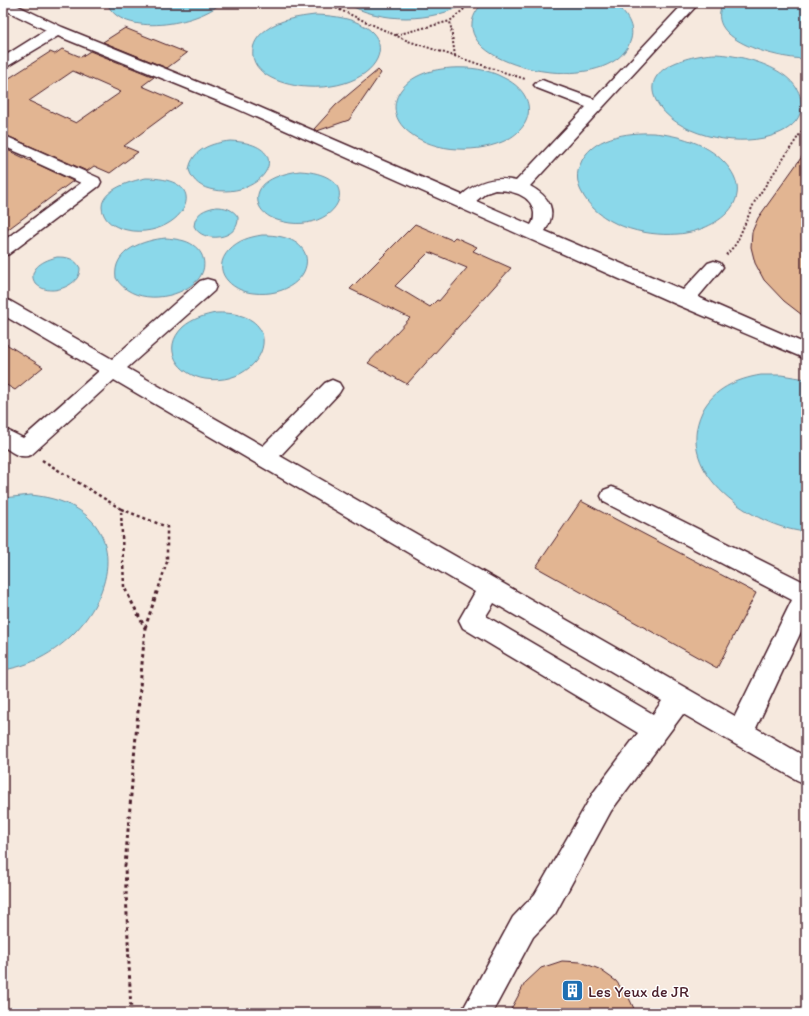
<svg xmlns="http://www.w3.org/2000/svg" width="809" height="1016" font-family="Itim,sans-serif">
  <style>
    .built { fill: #f6e9de }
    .water { fill: #8bd8ea; stroke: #718e9e }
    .building { fill: #e2b592; stroke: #4a1f2b; fill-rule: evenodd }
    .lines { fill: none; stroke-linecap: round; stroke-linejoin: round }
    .minor-casing { stroke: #4a1f2b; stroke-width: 3 }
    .path-far2 { stroke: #4a1f2b; stroke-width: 2; stroke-dasharray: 2 2; stroke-linecap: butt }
    .path-far1 { stroke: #4a1f2b; stroke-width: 2.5; stroke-dasharray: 3 3; stroke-linecap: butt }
    .path { stroke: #4a1f2b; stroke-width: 3; stroke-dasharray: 3.5 3.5; stroke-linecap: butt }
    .minor { fill: #fff; fill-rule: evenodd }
    .labels { text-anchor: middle; stroke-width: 3; stroke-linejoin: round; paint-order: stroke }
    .near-poi-label { font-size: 16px; fill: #4a1f2b; stroke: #fff; text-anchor: start }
  </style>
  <rect width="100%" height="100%" fill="#fff"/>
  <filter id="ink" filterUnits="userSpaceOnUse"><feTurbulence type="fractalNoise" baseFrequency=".025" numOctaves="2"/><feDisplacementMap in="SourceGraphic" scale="8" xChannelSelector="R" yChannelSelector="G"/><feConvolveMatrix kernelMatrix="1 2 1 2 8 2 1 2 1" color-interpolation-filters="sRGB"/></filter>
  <g filter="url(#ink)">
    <path class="built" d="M3 3H806V1013H3Z"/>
    <path class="water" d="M107 3H221C199 24 121 39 107 3Z
      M346 3H466C433 23 379 23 346 3Z
      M483 3H613C624 11 635 24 631 39 612 106 425 62 483 3Z
      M723 3H806V59C782 59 702 42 723 3Z
      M315 15C414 17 389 92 307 87 287 86 249 76 253 49 254 41 260 34 266 30 280 19 299 17 315 15Z
      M715 54C743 55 806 70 801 109 800 121 788 130 777 134 743 148 683 138 660 107 633 69 689 55 715 54Z
      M451 68C470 67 488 69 504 78 538 94 536 128 502 142 473 154 428 152 404 128 387 110 396 88 416 77 427 71 439 69 451 68Z
      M653 133C678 135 706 143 724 162 760 200 716 231 678 234 644 237 597 225 581 191 577 183 576 173 580 165 590 137 627 132 653 133Z
      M230 141C299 144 264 199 214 190 202 188 193 182 189 170 192 149 212 143 230 141Z
      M300 171C372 175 334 239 277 220 268 217 260 211 258 202 254 180 284 173 300 171Z
      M146 178C220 178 179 241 127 230 118 228 108 224 104 215 93 192 130 181 146 178Z
      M216 207C225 207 233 209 238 217 240 240 202 244 194 226 195 213 205 209 216 207Z
      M262 235C332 234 312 300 253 293 231 291 210 270 229 250 238 240 250 237 262 235Z
      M166 238C176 239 186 240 193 245 208 255 207 274 193 284 172 301 131 304 116 278 112 250 144 240 166 238Z
      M57 257C67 257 75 258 80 268 80 276 76 281 69 285 38 303 12 268 57 257Z
      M216 313C293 310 266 388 205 379 179 375 160 349 183 327 192 319 205 315 216 313Z
      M761 375H781L806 379V532C754 527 673 474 702 412 713 389 737 379 761 375Z
      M31 495C163 509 103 656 3 670V498Z"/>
    <path class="building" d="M125 28 187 53 167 68 103 42Z
      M62 49 81 57 90 51 154 77 142 86 182 103 124 146 138 152 110 173 94 166 87 171 3 134V82L50 52 55 54ZM73 71 121 92 76 123 29 101Z
      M378 70 381 73 349 120 317 131 314 129 336 105Z
      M3 148 73 181 3 233Z
      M806 151V318L784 301 764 280 755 263 751 247 752 232 758 218Z
      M415 224 452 240 455 237 477 247 473 251 511 268 407 384 368 363 410 318 350 289ZM429 252 467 268 439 301 437 300 430 307 395 286Z
      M3 342 43 367 15 390 3 383Z
      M581 501 756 593 717 668 536 567Z
      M562 961 581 962 599 969 616 981 629 998 636 1013H509L525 983 541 968Z"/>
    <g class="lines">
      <defs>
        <path id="minor" d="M3 3H12L62 27 245 101 462 195C478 181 495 176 516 181L586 107 537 88 534 85 537 82 542 80 547 82 594 99 684 3H699L530 186C550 197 558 211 545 231L683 290 708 263 714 261 720 263 723 267 720 271 698 297 806 344V359L678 305 233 107 58 36 8 66 3 68V57L46 30 3 9ZM495 190C510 190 532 194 534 213 534 218 534 221 531 225L476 201 486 193Z
          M3 135 99 178 101 182 99 186 9 254 3 256V241L81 183 33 161 31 158 3 146Z
          M207 279 214 281 216 286 214 291 127 368 263 446 325 383 332 380 339 383 342 388 339 393 280 456 735 716 792 600 604 502 601 496 604 490 612 487 620 490 806 583V621L756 728 806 757V784L797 780 683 714 611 811 555 914 533 937 492 1013H461L513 917 535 894 593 793 638 733 463 628 459 620 475 592 114 380 31 455C20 459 13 453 3 446V428L23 438 99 371 3 315V299L10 301 112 359 200 281ZM494 603 662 701 653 714 486 616Z"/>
      </defs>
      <use href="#minor" class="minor-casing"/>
      <path class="path-far2" d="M325 3 408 41 525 79
        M645 3 662 8
        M396 35 450 21
        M455 56 450 21 471 3
        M726 255 736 244 755 201 806 125"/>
      <path class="path-far1" d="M42 460 121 509 124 587 125 590
        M121 509 167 527V562L158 590"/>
      <path class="path" d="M125 589 145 628 125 866 131 1013
        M145 628 158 589"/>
      <use href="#minor" class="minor"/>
    </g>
  </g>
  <defs>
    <symbol id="building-square" viewBox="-11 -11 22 22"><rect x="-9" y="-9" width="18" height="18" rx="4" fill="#1f6fb2" stroke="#fff"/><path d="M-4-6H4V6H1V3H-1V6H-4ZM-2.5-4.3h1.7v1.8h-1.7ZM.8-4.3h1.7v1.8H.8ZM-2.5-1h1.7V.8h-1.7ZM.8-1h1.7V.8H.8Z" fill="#fff"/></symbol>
  </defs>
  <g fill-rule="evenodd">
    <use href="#building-square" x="560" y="978" width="25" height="25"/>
  </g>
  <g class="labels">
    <g class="near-poi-label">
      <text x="588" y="997">Les Yeux de JR</text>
    </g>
  </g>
  <rect width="809" height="1016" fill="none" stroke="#fff" stroke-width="16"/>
  <rect x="8" y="8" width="793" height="1000" fill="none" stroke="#4a1f2b" stroke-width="1.5" filter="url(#ink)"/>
</svg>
